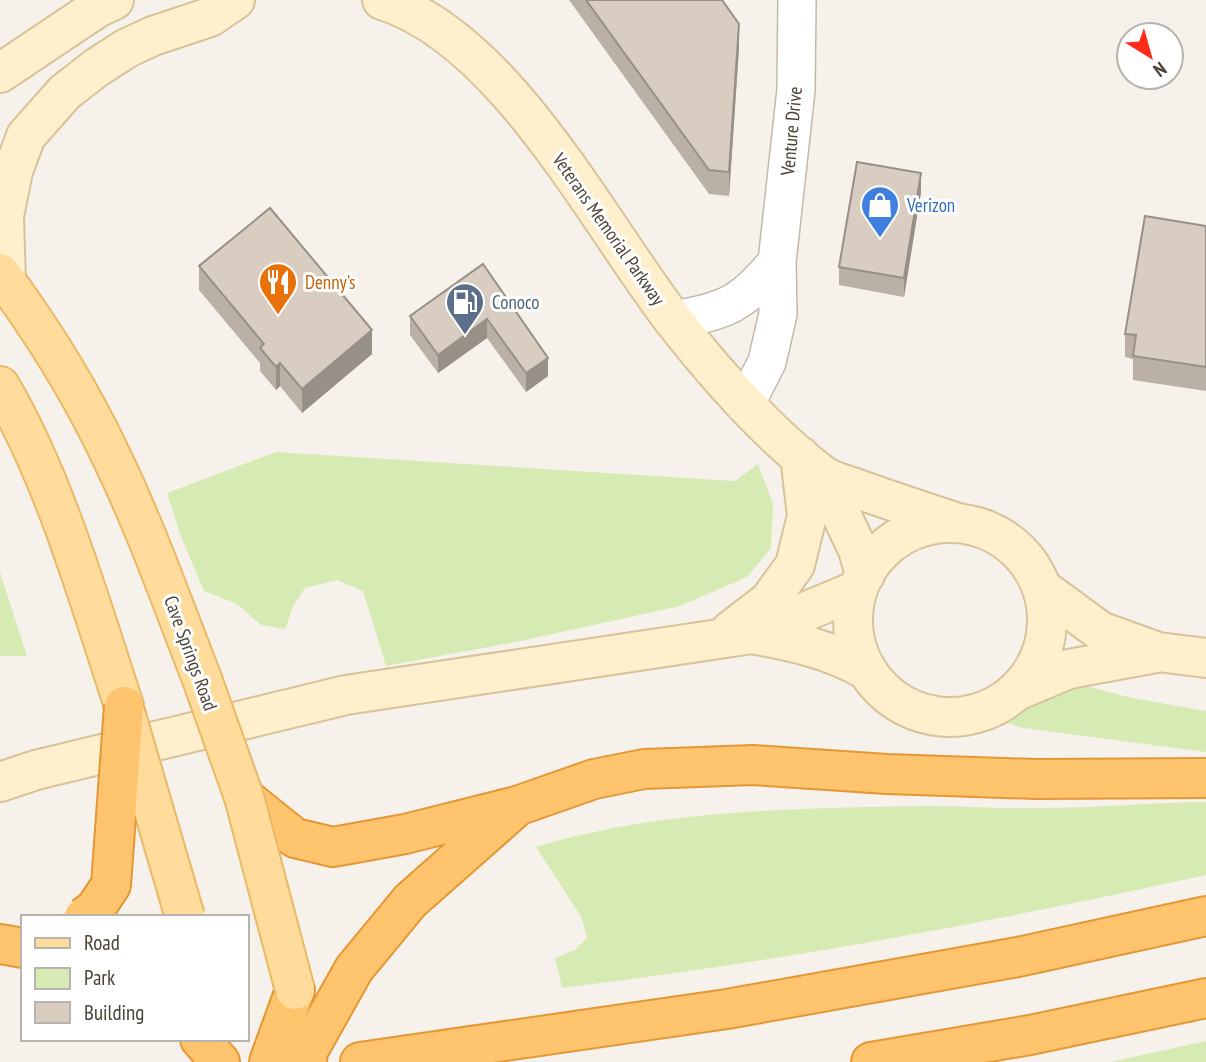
<svg xmlns="http://www.w3.org/2000/svg" width="1206" height="1062" font-family="'PT Sans Narrow',sans-serif">
  <style>
    .green { fill: #d6ebb3 }
    .lines { fill: none; stroke-linecap: round; stroke-linejoin: round }
    .street-casing { stroke: #c2b9ad; stroke-width: 40 }
    .secondary-casing { stroke: #d7c39a; stroke-width: 42 }
    .primary-casing { stroke: #e9b966; stroke-width: 42 }
    .highway-casing { stroke: #e39837; stroke-width: 42 }
    .street { stroke: #fff; stroke-width: 37 }
    .secondary { stroke: #ffefcc; stroke-width: 38 }
    .primary { stroke: #ffdc9b; stroke-width: 38 }
    .highway { stroke: #ffc46d; stroke-width: 38 }
    .primary-bridge-casing { stroke: #e9b966; stroke-width: 42; stroke-linecap: butt }
    .highway-bridge-casing { stroke: #e39837; stroke-width: 42; stroke-linecap: butt }
    .primary-bridge { stroke: #ffdc9b; stroke-width: 38 }
    .highway-bridge { stroke: #ffc46d; stroke-width: 38 }
    .wall { fill: #bab0a5 }
    .shaded-wall { fill: #979086 }
    .building { fill: #d8cdc0; stroke: #979086; stroke-width: 2 }
    .labels { text-anchor: middle; stroke-width: 6; stroke-linejoin: round; paint-order: stroke }
    .street-label { font-size: 19px; fill: #4b4238; stroke: #fff }
    .shop-label { font-size: 19px; fill: #366cbe; stroke: #fff; text-anchor: start }
    .food-label { font-size: 19px; fill: #c56008; stroke: #fff; text-anchor: start }
    .service-label { font-size: 19px; fill: #4e5e75; stroke: #fff; text-anchor: start }
  </style>
  <rect width="100%" height="100%" fill="#f6f2eb"/>
  <path class="green" d="M276 452 735 481 758 464 773 504 771 548 747 577 680 606 516 642 386 666 363 591 337 580 305 588 294 604 285 629 261 625 237 604 204 591 180 534 167 493Z
    M0 572 27 656H0Z
    M1078 684 1132 698 1206 711V752L1023 728 976 713 1033 691Z
    M1206 802V875C994 922 778 962 562 988L555 958 575 950 587 938 582 918 536 847C658 810 797 808 925 806 962 806 999 809 1036 808 1093 808 1149 803 1206 802Z
    M1206 1041V1062H1110Z"/>
  <g class="lines">
    <defs>
      <path id="street" d="M673 320C728 310 741 305 777 262
        M745 405 767 362 778 314 777 262 796 90 797 0"/>
      <path id="secondary" d="M382 0C505 38 599 224 674 321 717 376 765 431 821 474 830 481 844 484 855 488 888 500 922 511 955 522
        M0 73 97 8 114 0
        M6 282 4 216 13 171 26 136 65 92 96 68 127 48 153 36 210 17 235 0
        M823 476 858 550 865 575
        M853 620a97 97 0 1 1 194 0a97 97 0 1 1-194 0Z
        M1043 589 1100 631 1158 652 1206 658
        M730 631 769 601 795 565 807 516 800 456
        M752 634C794 642 830 649 868 671
        M1019 690 1069 669 1156 653
        M0 782 36 770 346 695 752 634 857 590"/>
      <path id="primary" d="M0 273C42 330 81 392 111 456 146 528 173 605 202 679
        M0 386C55 479 90 603 124 706"/>
      <path id="highway" d="M244 797 295 838 333 847 405 834 517 806 594 779 644 769 753 765 887 774 1036 779 1206 778
        M0 944 23 948
        M200 1039 220 1062
        M269 1062 295 990
        M307 1062 308 1051 354 969 410 901 513 810
        M360 1062 727 1009 1018 957 1206 916
        M871 1062 1030 1035 1206 998"/>
    </defs>
    <use href="#street" class="street-casing"/>
    <use href="#secondary" class="secondary-casing"/>
    <use href="#primary" class="primary-casing"/>
    <use href="#highway" class="highway-casing"/>
    <use href="#street" class="street"/>
    <use href="#secondary" class="secondary"/>
    <use href="#primary" class="primary"/>
    <use href="#highway" class="highway"/>
    <defs>
      <path id="primary-bridge" d="M202 679 244 797 295 990
        M125 712 185 917"/>
      <path id="highway-bridge" d="M84 917 95 909 111 885 124 706"/>
    </defs>
    <use href="#primary-bridge" class="primary-bridge-casing"/>
    <use href="#highway-bridge" class="highway-bridge-casing"/>
    <use href="#primary-bridge" class="primary-bridge"/>
    <use href="#highway-bridge" class="highway-bridge"/>
  </g>
  <path class="wall" d="M569 0H722L739 48 729 196 709 194Z
    M921 192 904 297 839 285V267Z
    M1206 226V391L1133 380V359L1125 357V334Z
    M483 264 548 376 526 392 487 338 438 373 410 335V316Z
    M199 266 372 354 302 413 280 386 276 390 260 371V363L199 290Z"/>
  <path class="shaded-wall" d="M739 24V48L729 196V172Z
    M921 173V192L904 297V278Z
    M487 319V338L438 373V355Z
    M372 330V354L302 413V389Z
    M548 358V376L526 392V373Z
    M280 363V386L276 390V367Z"/>
  <path class="building" d="M586 0H722L739 24 729 172 709 170Z
    M857 162 921 173 904 278 839 267Z
    M270 208 372 330 302 389 280 363 276 367 260 348 264 344 199 266Z
    M1145 216 1206 226V367L1133 356 1136 335 1125 334Z
    M483 264 548 358 526 373 487 319 438 355 410 316Z"/>
  <defs>
    <symbol id="shop-pin" viewBox="-11 -11 22 30"><path d="M0 17L-7.5 6A9.5 9.5 0 1 1 7.5 6Z" fill="#3f7fe0" stroke="#fff"/><path d="M-5-2.5h2.3a2.7 3.5 0 0 1 5.4 0H5L5.5 6h-11ZM-1.5-2.5h3a1.5 2.3 0 0 0-3 0Z" fill="#fff"/></symbol>
    <symbol id="restaurant-pin" viewBox="-11 -11 22 30"><path d="M0 17L-7.5 6A9.5 9.5 0 1 1 7.5 6Z" fill="#e8710a" stroke="#fff"/><path d="M-5-6h1v4h1v-4h1v4h1v-4h1v5L-1.5 .5V6h-2V.5L-5-1ZM5-6V6H3V1.5H1.5Q1.5-4 5-6Z" fill="#fff"/></symbol>
    <symbol id="fuel-pin" viewBox="-11 -11 22 30"><path d="M0 17L-7.5 6A9.5 9.5 0 1 1 7.5 6Z" fill="#5c6f8a" stroke="#fff"/><path d="M-5.5-6h7V0h2V4h1.3V-2.5L3-4.5l.8-.8L6-3V5H2.5V1h-1V6h-7ZM-4.2-4.7v3.2H.2V-4.7Z" fill="#fff"/></symbol>
  </defs>
  <g fill-rule="evenodd">
    <use href="#shop-pin" x="858" y="183" width="44" height="60"/>
    <use href="#restaurant-pin" x="256" y="260" width="44" height="60"/>
    <use href="#fuel-pin" x="443" y="280" width="44" height="60"/>
  </g>
  <g class="labels">
    <g class="street-label">
      <text transform="translate(791 131) rotate(-85)" y="7">Venture Drive</text>
      <text transform="translate(609 229) rotate(55)" y="7">Veterans Memorial Parkway</text>
      <text transform="translate(191 653) rotate(70)" y="7">Cave Springs Road</text>
    </g>
    <g class="shop-label">
      <text x="907" y="212">Verizon</text>
    </g>
    <g class="food-label">
      <text x="305" y="289">Denny's</text>
    </g>
    <g class="service-label">
      <text x="492" y="309">Conoco</text>
    </g>
  </g>
  <rect x="21" y="915" width="228" height="126" fill="#ffffff" stroke="#b7b3af" stroke-width="2"/>
  <rect x="35" y="938" width="35" height="10" fill="#ffdc9b" stroke="#b7b3af" stroke-width="2"/>
  <text x="84" y="950" font-size="21" fill="#4b4238">Road</text>
  <rect x="35" y="968" width="35" height="21" fill="#d6ebb3" stroke="#b7b3af" stroke-width="2"/>
  <text x="84" y="985" font-size="21" fill="#4b4238">Park</text>
  <rect x="35" y="1002" width="35" height="21" fill="#d8cdc0" stroke="#b7b3af" stroke-width="2"/>
  <text x="84" y="1020" font-size="21" fill="#4b4238">Building</text>
  <g transform="translate(1150 56) rotate(143)"><circle r="33" fill="#ffffff" stroke="#b7b3af" stroke-width="2"/>
  <path d="M0-5L12 26L0 18L-12 26Z" fill="#ff2c19"/>
  <text y="-10" font-size="19" font-weight="bold" text-anchor="middle" fill="#4b4238">N</text>
  </g>
</svg>
